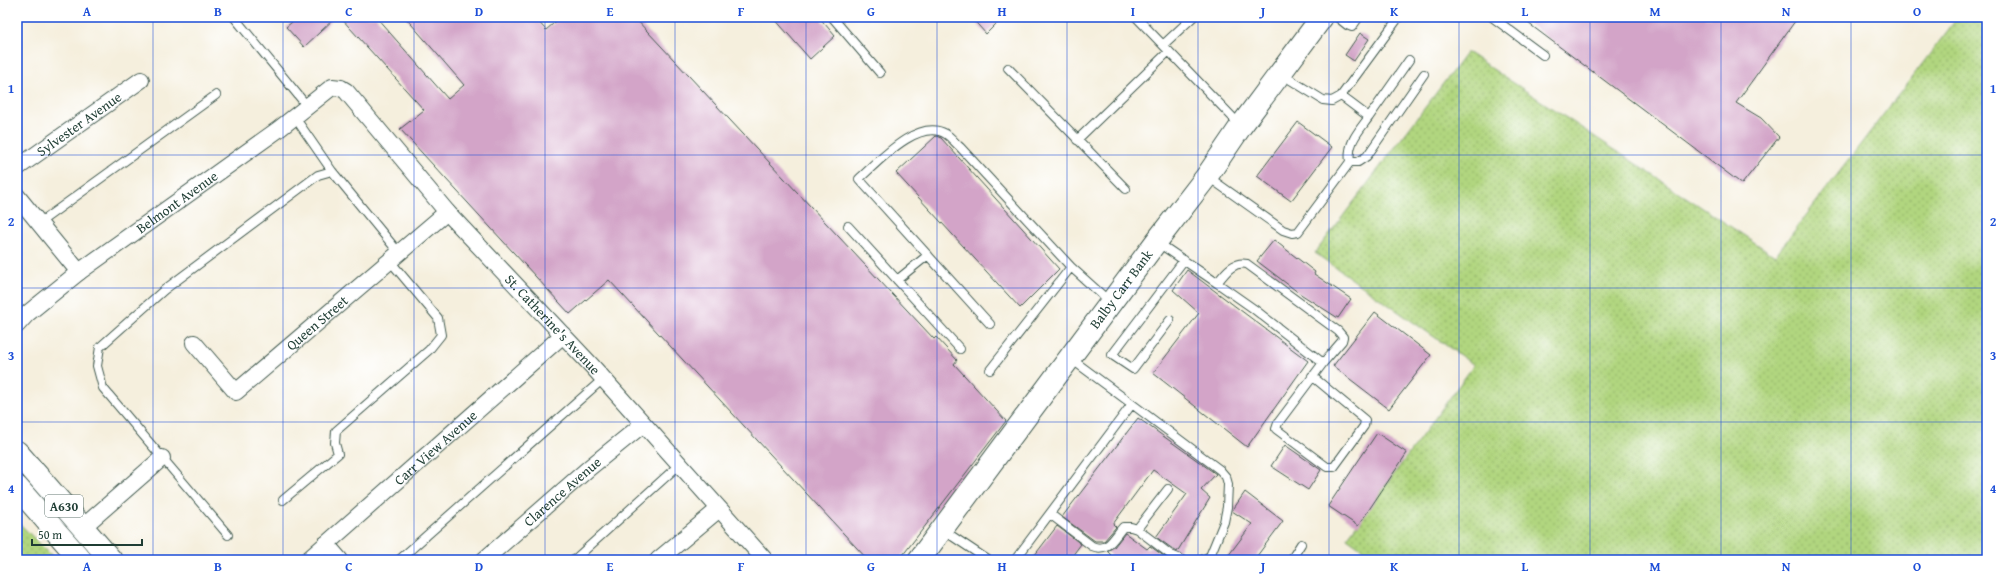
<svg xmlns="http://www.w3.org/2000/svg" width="2004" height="577" font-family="'Gentium Book Plus',serif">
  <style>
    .grass { fill: url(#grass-dots); stroke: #688a5a }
    .building { fill: #d3a4c8 }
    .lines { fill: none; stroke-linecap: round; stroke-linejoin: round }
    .lane-casing { stroke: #3f584d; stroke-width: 10 }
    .street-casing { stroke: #3f584d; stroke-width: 18 }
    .secondary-casing { stroke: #3f584d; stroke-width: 24 }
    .primary-casing { stroke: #3f584d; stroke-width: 24 }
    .lane { stroke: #fff; stroke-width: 8 }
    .street { stroke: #fff; stroke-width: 16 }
    .secondary { stroke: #fff; stroke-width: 22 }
    .primary { stroke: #fff; stroke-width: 22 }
    .grid { fill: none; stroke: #1d4ed8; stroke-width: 1; stroke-opacity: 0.55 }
    .labels { text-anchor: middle; stroke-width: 3.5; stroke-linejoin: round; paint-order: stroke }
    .shield { fill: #fff; stroke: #627771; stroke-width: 1 }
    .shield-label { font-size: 13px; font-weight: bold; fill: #1f3d34 }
    .street-label { font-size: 14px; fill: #1f3d34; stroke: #fff }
    .neatline { fill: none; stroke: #1d4ed8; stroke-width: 1.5 }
    .grid-label { font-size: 13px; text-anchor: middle; font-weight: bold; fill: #1d4ed8 }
  </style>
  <defs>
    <pattern id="grass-dots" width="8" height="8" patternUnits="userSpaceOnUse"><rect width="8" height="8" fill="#b1d67f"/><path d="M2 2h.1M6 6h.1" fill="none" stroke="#8faf69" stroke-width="1.8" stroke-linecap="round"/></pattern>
  </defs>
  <rect width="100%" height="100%" fill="#fff"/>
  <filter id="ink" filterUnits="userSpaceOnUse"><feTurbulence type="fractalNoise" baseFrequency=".025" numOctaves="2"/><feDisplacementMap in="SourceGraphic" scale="8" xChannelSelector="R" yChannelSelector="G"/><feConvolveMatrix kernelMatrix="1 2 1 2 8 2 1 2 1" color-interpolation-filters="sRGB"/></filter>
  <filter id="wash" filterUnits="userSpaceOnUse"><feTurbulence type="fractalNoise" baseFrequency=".012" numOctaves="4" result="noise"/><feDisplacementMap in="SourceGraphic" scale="16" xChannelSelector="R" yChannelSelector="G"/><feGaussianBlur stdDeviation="0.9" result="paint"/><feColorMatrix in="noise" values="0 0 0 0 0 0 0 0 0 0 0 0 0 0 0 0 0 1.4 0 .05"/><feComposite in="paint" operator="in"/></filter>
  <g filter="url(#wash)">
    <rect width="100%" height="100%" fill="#f5efdd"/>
    <path class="grass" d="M1958 17H1987V560H1378L1347 538 1474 365 1315 253 1467 52 1775 256Z
      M17 521 56 560H17Z"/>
    <g id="blocks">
      <path class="building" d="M298 17H336L304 47 286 27Z
        M340 17H376L448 99 464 85 405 17H534L546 30 561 17H634L934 339 936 337 957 360 954 364 1006 421 899 560H868L609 280 570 314 400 129 424 110Z
        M773 17H819L835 36 810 59Z
        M971 17H1003L986 34Z
        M1520 17H1798L1736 103 1761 118 1779 137 1742 184Z
        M1360 33 1369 39 1354 61 1345 55Z
        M1298 122 1332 147 1291 201 1257 176Z
        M936 136 941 138 1059 269 1020 308 896 173Z
        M1274 240 1315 272 1314 274 1351 299 1338 318 1299 293 1257 261Z
        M1187 270 1308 361 1247 447 1153 373 1199 313 1173 290Z
        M1375 312 1431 355 1389 409 1333 366Z
        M1138 418 1216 474 1201 490 1210 498 1177 552 1156 537 1187 494 1153 470 1113 524 1116 527 1104 541H1095L1062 517Z
        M1377 433 1407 453 1358 526 1328 506Z
        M1285 445 1321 470 1308 490 1271 466Z
        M1245 492 1283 521 1254 560H1225L1252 524 1232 511Z
        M1057 526 1081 544 1069 560H1031Z
        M1125 533 1147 549 1150 546 1169 560H1108L1111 555 1107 551 1114 547Z"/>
    </g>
  </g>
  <g filter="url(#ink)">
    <use href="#blocks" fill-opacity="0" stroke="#3f584d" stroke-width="1"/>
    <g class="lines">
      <defs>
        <path id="lane" d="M234 17 307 106
          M832 17 880 73
          M1136 17 1241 126
          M1337 17 1347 25 1352 27 1359 17
          M1492 17 1543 55
          M1163 45 1193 17
          M1008 68 1126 189
          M1281 74 1323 100 1332 101 1341 96 1399 17
          M1341 96 1369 117 1409 60
          M294 116 332 171
          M1077 140 1169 51
          M1350 162H1358L1367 156 1424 74
          M1207 176 1283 230 1292 233 1298 232 1350 162C1347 143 1358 132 1369 117
          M39 223 216 95
          M848 226 960 349
          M1157 242 1217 283
          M897 280 928 255
          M1170 320 1133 369 1112 355 1184 260
          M990 324 859 179C878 162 918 117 946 134 951 137 955 143 960 147L1071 267
          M990 370 1071 267 1110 302
          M1312 376 1365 420 1364 426 1334 467H1327L1276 429 1278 423 1323 363 1254 309 1217 283C1225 273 1233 261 1247 264L1338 331 1343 337 1342 341 1323 363
          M1132 404 1220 470 1226 477 1228 484 1227 507 1224 522 1210 556 1202 560
          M283 500 338 454 335 443 336 431 429 350 441 335 438 318 390 261
          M1050 514 1092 546C1108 553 1114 537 1123 527H1131L1137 529 1171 555 1183 560
          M1137 529 1168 489
          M943 530 988 560
          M228 535 103 388 97 366 100 347 164 290 318 175 332 171 399 253
          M399 560 603 379
          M574 560 680 464
          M1015 560 1132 404 1070 358
          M1291 560 1301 544"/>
        <g id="street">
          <path id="s1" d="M17 168 141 80"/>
          <path d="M17 196 79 272"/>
          <path id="s2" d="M17 325 27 314 79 272 279 129 332 87 341 88 346 91 447 212 592 366 765 560"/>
          <path id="s3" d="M194 343 236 392 447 212"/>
          <path d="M83 527 162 458"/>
          <path d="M326 544 340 560"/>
          <path id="s4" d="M308 560 563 335"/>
          <path id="s5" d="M484 560 589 468 642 425"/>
          <path d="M658 560 719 509"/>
        </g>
        <g id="secondary">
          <path id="s6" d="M919 560 1156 242 1207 176 1241 126 1322 17"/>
        </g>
        <path id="primary" d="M17 452 111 560
          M17 487 81 560"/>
      </defs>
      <use href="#lane" class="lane-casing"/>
      <use href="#street" class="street-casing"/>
      <use href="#secondary" class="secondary-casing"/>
      <use href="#primary" class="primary-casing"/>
      <use href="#lane" class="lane"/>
      <use href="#street" class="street"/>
      <use href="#secondary" class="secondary"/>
      <use href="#primary" class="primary"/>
    </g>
  </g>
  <path class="grid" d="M153 17V560M283 17V560M414 17V560M545 17V560M675 17V560M806 17V560M937 17V560M1067 17V560M1198 17V560M1329 17V560M1459 17V560M1590 17V560M1721 17V560M1851 17V560M17 155H1987M17 288H1987M17 422H1987"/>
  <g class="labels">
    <rect class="shield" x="45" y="495" width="38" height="22" rx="3"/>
    <g class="shield-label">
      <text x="64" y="511">A630</text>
    </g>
    <g class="street-label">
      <text dy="5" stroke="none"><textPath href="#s1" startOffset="76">Sylvester Avenue</textPath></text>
      <text dy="5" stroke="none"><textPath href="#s2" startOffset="202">Belmont Avenue</textPath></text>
      <text dy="5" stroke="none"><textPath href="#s6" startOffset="338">Balby Carr Bank</textPath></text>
      <text dy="5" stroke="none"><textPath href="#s3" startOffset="171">Queen Street</textPath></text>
      <text dy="5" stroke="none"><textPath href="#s2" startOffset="722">St. Catherine's Avenue</textPath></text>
      <text dy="5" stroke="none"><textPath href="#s4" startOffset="170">Carr View Avenue</textPath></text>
      <text dy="5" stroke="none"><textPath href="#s5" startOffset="104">Clarence Avenue</textPath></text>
    </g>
  </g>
  <rect width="2004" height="577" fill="none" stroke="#fff" stroke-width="44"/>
  <path d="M32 539v6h110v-6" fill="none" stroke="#1f3d34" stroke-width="2"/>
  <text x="38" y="539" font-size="12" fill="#1f3d34" stroke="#ffffff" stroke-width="3" paint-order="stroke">50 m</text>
  <rect x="22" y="22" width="1960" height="533" class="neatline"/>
  <g class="grid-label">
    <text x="87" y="16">A</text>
    <text x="218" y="16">B</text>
    <text x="349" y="16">C</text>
    <text x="479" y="16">D</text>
    <text x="610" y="16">E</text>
    <text x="741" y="16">F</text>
    <text x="871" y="16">G</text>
    <text x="1002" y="16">H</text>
    <text x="1133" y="16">I</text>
    <text x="1263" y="16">J</text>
    <text x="1394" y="16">K</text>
    <text x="1525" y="16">L</text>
    <text x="1655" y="16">M</text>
    <text x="1786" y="16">N</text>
    <text x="1917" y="16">O</text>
    <text x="11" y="93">1</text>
    <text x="1993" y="93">1</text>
    <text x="11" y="226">2</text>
    <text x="1993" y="226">2</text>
    <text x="11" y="360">3</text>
    <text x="1993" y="360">3</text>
    <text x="11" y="493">4</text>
    <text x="1993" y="493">4</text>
    <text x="87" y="571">A</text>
    <text x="218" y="571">B</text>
    <text x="349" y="571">C</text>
    <text x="479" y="571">D</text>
    <text x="610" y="571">E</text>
    <text x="741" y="571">F</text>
    <text x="871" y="571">G</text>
    <text x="1002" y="571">H</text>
    <text x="1133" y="571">I</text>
    <text x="1263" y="571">J</text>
    <text x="1394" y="571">K</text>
    <text x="1525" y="571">L</text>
    <text x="1655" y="571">M</text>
    <text x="1786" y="571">N</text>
    <text x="1917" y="571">O</text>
  </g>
</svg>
